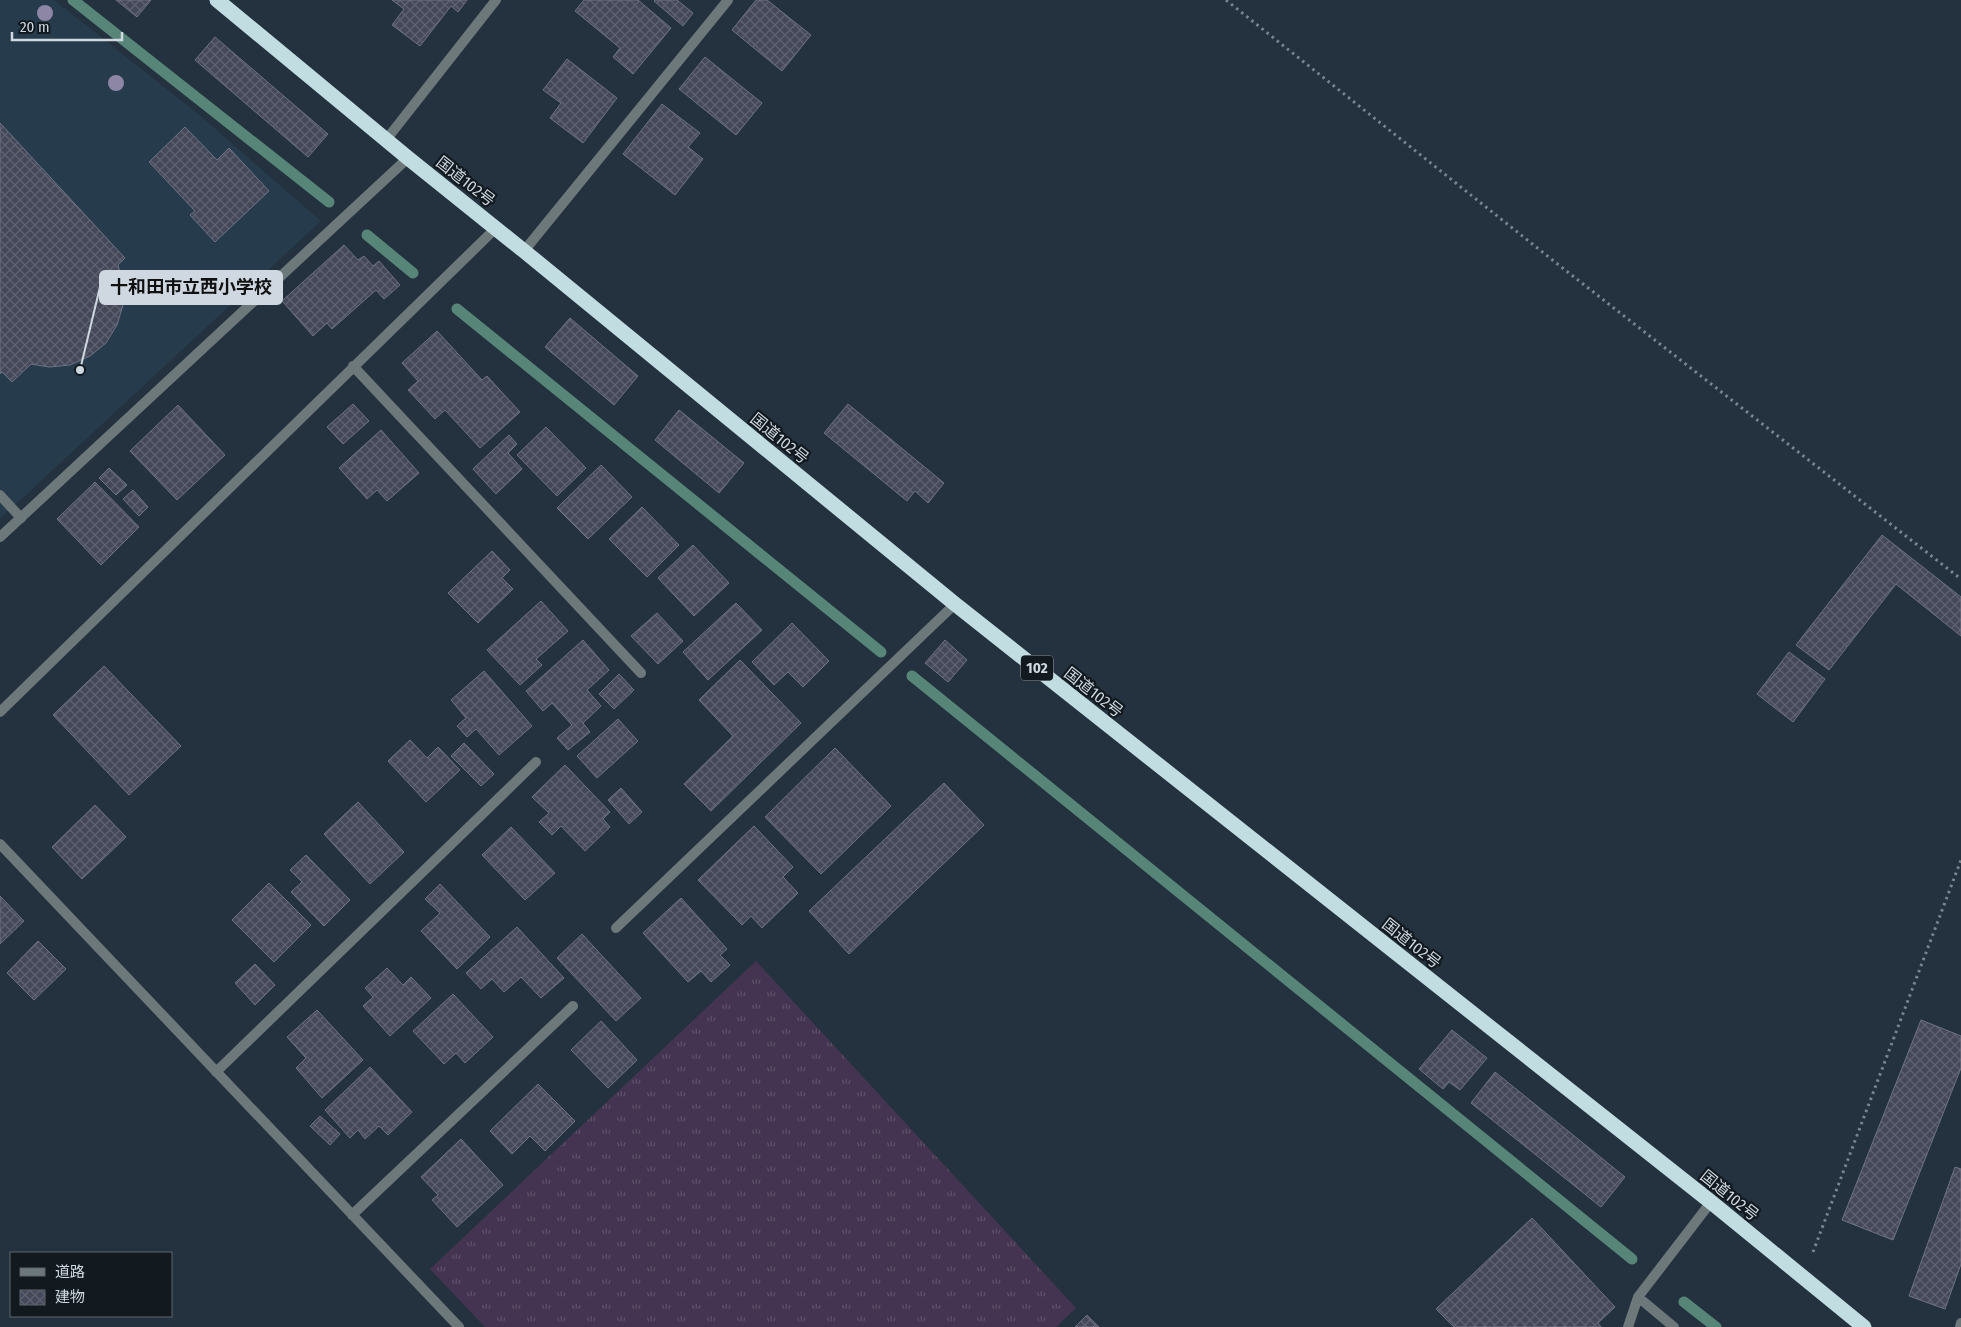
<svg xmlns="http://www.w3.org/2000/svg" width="1961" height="1327" font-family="'Fira Sans Condensed','Noto Sans JP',sans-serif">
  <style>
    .built { fill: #263c4c }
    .grass { fill: url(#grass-tufts) }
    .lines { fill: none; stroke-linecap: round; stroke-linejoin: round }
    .stream { stroke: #578679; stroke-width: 11 }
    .building { fill: url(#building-cross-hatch); stroke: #6e7285 }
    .path { stroke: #78848e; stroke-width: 3; stroke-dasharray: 2.5 4; stroke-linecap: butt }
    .lane { stroke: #6d787a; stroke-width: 10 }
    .street { stroke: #6d787a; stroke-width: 10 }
    .highway { stroke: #c1dde1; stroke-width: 15 }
    .tree { fill: #8d86a4 }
    .labels { text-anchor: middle; stroke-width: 4.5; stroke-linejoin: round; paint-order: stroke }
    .shield { fill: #12191f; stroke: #969fa6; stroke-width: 1 }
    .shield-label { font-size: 15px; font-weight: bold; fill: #cfd8e0 }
    .street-label { font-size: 16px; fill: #cfd8e0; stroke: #12191f }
    .leader { fill: none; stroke: #cfd8e0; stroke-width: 2 }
    .callout-dot { fill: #cfd8e0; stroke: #12191f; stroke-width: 2 }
    .callout { fill: #cfd8e0; stroke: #cfd8e0; stroke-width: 2 }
    .callout-label { font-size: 18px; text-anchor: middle; font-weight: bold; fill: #111 }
  </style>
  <defs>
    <pattern id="grass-tufts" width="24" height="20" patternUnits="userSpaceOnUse" patternTransform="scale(1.25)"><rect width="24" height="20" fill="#443451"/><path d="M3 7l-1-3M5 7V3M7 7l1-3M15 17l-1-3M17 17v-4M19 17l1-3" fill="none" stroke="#5e516a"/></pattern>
    <pattern id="building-cross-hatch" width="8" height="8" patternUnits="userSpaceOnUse" patternTransform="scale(1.25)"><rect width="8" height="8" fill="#444859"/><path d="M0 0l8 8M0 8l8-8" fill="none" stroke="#5e6271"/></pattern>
  </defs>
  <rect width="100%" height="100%" fill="#23323e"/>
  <path class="built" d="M0 0H54L197 113 321 221 0 519Z"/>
  <path class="grass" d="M756 961 1076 1308 1056 1327H485L430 1269Z"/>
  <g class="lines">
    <path class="stream" d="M73 0 329 202
      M367 235 413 273
      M457 309 881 652
      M912 676 1632 1259
      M1684 1302 1716 1327"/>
  </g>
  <path class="building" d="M116 0H151L137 17Z
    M392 0H467L458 12 451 6 420 46 392 25 404 9Z
    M584 0H638L671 28 633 74 613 57 620 48 575 11Z
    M655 0H677L693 13 683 26 654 1Z
    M756 0H767L811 35 782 71 732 30Z
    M215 37 328 134 308 157 195 60Z
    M705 57 762 103 736 135 679 89Z
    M567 59 617 98 583 143 550 118 561 103 543 90Z
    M662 104 700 133 688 147 703 159 675 195 623 154Z
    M0 123 125 258 118 265 123 285V305L117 325 106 343 90 356 70 365 49 367 31 364 12 382 2 372 0 374Z
    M185 127 217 160 229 148 269 191 215 242 190 215 195 211 149 162Z
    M344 245 358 260 364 256 373 266 379 261 400 285 384 299 376 290 332 329 327 323 313 336 282 301Z
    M570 318 638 376 614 405 545 347Z
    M437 331 482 380 487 376 520 412 480 448 445 410 435 419 408 390 418 381 402 363Z
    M353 404 369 421 343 444 327 427Z
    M848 404 944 483 928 503 915 491 907 501 824 433Z
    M178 405 225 455 177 500 130 451Z
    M679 410 744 463 719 493 655 440Z
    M546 427 586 468 557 496 517 455Z
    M381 430 419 473 387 501 377 490 367 499 339 468Z
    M509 435 517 444 508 453 522 469 496 494 473 469Z
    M601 465 632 497 588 539 557 508Z
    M109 468 127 485 116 495 99 478Z
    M95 482 139 527 101 565 57 519Z
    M133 490 148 507 139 516 123 499Z
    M642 507 679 545 647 577 609 539Z
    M1882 535 1961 597V636L1896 584 1829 670 1796 645Z
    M693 545 729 583 694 616 658 578Z
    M492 551 510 570 502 578 513 589 478 623 448 593Z
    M541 601 568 631 536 659 542 665 520 685 487 650Z
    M736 603 762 630 708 680 683 652Z
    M657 613 683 641 658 664 631 636Z
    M792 623 829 661 803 687 788 672 774 685 752 662Z
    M583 640 609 670 587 690 601 706 583 723 590 732 568 750 557 738 572 725 552 703 543 711 526 691Z
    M945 640 967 660 948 682 925 663Z
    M1789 652 1825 679 1793 722 1757 694Z
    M740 660 801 723 711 811 684 784 733 736 699 700Z
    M104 666 181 746 129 795 53 715Z
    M484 671 532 726 499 755 476 729 467 737 457 726 466 718 451 700Z
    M619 674 634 690 614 709 599 694Z
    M618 719 638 741 597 778 577 756Z
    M410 740 427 758 438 747 460 770 426 802 388 761Z
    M464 743 494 774 481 786 451 756Z
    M835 748 891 806 821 874 765 817Z
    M565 765 610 812 603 819 610 827 585 851 561 826 552 835 539 822 549 813 532 797Z
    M944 783 984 825 849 954 809 911Z
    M621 788 642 812 629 824 608 800Z
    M358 802 404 852 370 884 324 834Z
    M95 805 126 837 82 879 52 847Z
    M754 826 793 867 783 877 798 893 762 928 751 916 742 925 698 880Z
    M511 827 555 873 525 900 482 855Z
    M306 855 350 900 324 926 291 892 302 882 290 870Z
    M269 883 311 925 274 962 232 920Z
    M440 884 490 937 457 969 421 931 440 913 425 899Z
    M0 896 24 921 0 944Z
    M681 898 727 949 720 955 730 965 711 982 701 971 688 982 643 933Z
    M517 927 564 978 541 998 521 977 504 992 492 979 481 989 466 973Z
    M582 934 641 998 616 1021 557 958Z
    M38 941 66 969 34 1000 7 973Z
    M255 964 275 985 255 1005 235 983Z
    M387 968 403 985 411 977 431 998 390 1036 363 1006 373 997 365 988Z
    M453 994 493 1037 465 1063 456 1053 444 1064 413 1031Z
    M317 1010 363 1060 322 1098 296 1068 306 1058 287 1037Z
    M1921 1020 1961 1036V1068L1893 1240 1842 1220Z
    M601 1021 637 1060 608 1088 571 1050Z
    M1452 1030 1487 1058 1460 1090 1449 1082 1443 1089 1419 1069Z
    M370 1067 412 1112 388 1135 379 1126 365 1139 358 1130 350 1138 325 1110Z
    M1495 1072 1625 1177 1601 1207 1471 1103Z
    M538 1084 575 1121 545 1151 530 1136 512 1154 490 1131Z
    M320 1116 340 1134 330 1145 310 1126Z
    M461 1139 503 1185 457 1227 432 1200 438 1195 421 1177Z
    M1955 1167 1961 1169V1264L1945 1309 1909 1296Z
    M1532 1218 1615 1307 1598 1323 1601 1327H1454L1436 1309Z
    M1087 1315 1099 1327H1075Z"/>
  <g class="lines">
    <path class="path" d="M1226 0 1560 266 1961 579
      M1813 1252 1961 860"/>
    <path class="lane" d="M0 495 21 518
      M1960 1327 1961 1323"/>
    <path class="street" d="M386 140 496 0
      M524 251 728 0
      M353 366 641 673
      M0 537 408 158
      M0 712 496 228
      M0 844 459 1327
      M616 928 955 604
      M216 1072 536 762
      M352 1215 573 1006
      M1638 1297 1674 1327
      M1628 1327 1638 1297 1711 1202"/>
    <path class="highway" d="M217 0 408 158 524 251 955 604 1711 1202 1864 1327"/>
  </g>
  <g class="tree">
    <circle cx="45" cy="13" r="8"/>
    <circle cx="116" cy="83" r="8"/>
  </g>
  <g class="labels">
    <rect class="shield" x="1021" y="655.5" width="32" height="25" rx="4"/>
    <g class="shield-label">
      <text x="1037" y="673">102</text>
    </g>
    <g class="street-label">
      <text transform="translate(466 181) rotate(38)" y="6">国道102号</text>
      <text transform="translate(780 438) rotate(39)" y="6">国道102号</text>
      <text transform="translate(1094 692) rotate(38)" y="6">国道102号</text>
      <text transform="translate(1412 943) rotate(38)" y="6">国道102号</text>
      <text transform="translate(1730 1195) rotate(39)" y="6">国道102号</text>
    </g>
  </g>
  <path class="leader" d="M80 370L100 287"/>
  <circle class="callout-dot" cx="80" cy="370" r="5"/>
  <rect class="callout" x="100" y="271" width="182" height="33" rx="5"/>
  <g class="callout-label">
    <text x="191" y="293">十和田市立西小学校</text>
  </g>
  <rect x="10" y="1252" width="162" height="65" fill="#12191f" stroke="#5e656c"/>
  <rect x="20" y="1268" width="25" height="8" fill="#6d787a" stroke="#5e656c"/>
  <text x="55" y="1277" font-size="15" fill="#cfd8e0">道路</text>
  <rect x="20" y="1290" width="25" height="15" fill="url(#building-cross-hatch)" stroke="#5e656c"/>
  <text x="55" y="1302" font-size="15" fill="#cfd8e0">建物</text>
  <path d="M12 32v8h110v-8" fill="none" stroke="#cfd8e0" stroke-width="2.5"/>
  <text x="20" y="32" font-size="15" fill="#cfd8e0" stroke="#12191f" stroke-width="4" paint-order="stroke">20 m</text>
</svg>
